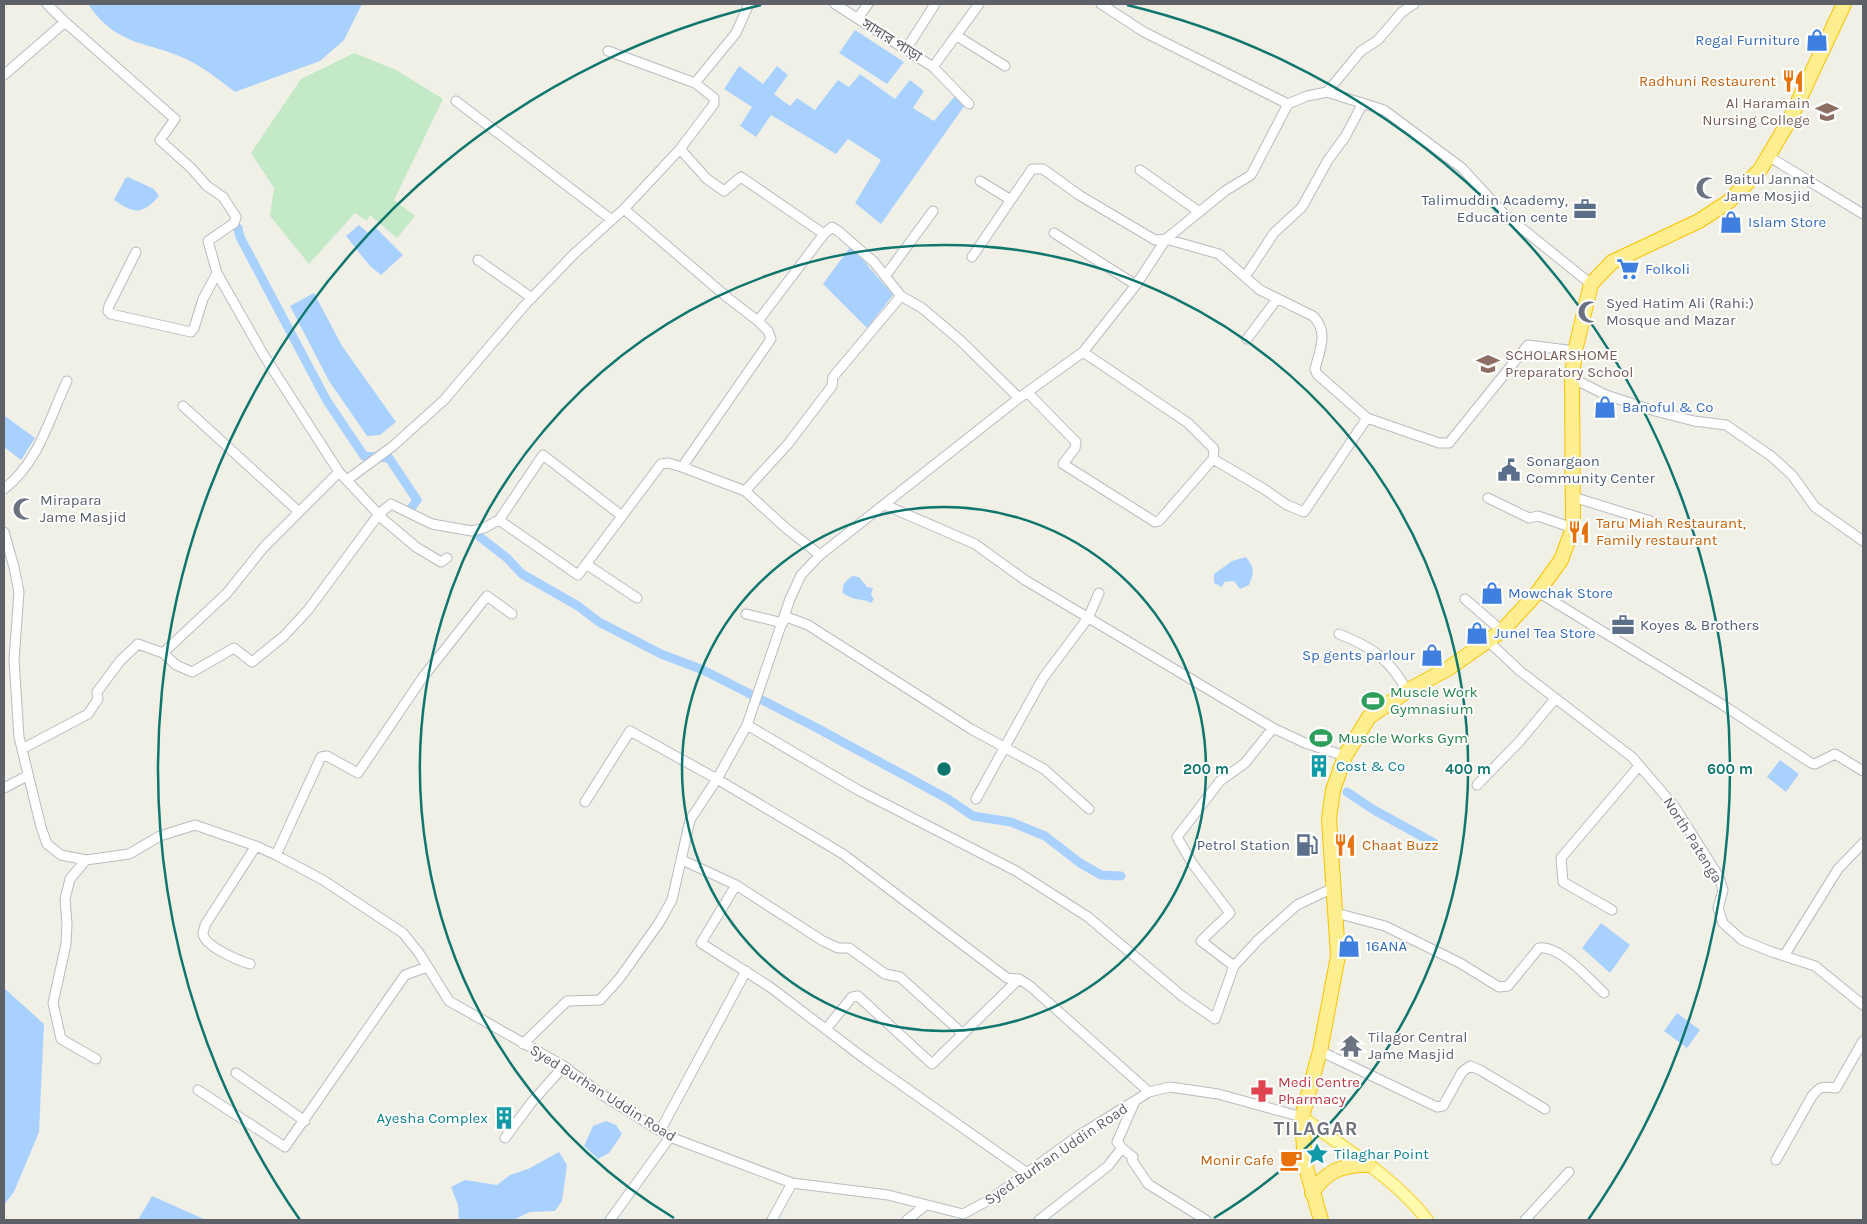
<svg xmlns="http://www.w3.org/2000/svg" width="1867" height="1224" font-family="Karla,'Noto Sans Bengali',sans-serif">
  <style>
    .green { fill: #c3e9c7 }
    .water { fill: #a9d1ff }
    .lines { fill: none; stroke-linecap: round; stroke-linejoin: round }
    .canal { stroke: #a9d1ff; stroke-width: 9 }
    .minor-casing { stroke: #b9bbc1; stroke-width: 11 }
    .major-casing { stroke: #f6db5a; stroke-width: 14 }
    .highway-casing { stroke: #f8c300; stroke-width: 16 }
    .minor { stroke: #fff; stroke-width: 9 }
    .major { stroke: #fffaae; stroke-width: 11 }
    .highway { stroke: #ffee90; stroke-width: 14 }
    .ring { fill: none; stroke: #0f766e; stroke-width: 2.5 }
    .labels { text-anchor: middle; stroke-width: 4; stroke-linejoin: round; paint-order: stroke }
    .street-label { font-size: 15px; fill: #5e6168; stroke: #fff }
    .shop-label { font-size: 15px; fill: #366cbe; stroke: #fff; text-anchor: start }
    .food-label { font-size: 15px; fill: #c56008; stroke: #fff; text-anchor: end }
    .education-label { font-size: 15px; fill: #785e54; stroke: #fff; text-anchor: end }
    .worship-label { font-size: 15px; fill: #5b616d; stroke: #fff; text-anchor: start }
    .service-label { font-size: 15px; fill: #4e5e75; stroke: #fff; text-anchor: end }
    .leisure-label { font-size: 15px; fill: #27864d; stroke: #fff; text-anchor: start }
    .culture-label { font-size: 15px; fill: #0d838f; stroke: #fff; text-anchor: start }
    .health-label { font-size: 15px; fill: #be3a42; stroke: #fff; text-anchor: start }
    .district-label { font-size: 20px; font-weight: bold; letter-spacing: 1px; fill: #6f737a; stroke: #fff }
    .centre { fill: #0f766e; stroke: #fff; stroke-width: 2.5 }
    .ring-label { font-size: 15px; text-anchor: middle; font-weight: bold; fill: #0f766e; stroke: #fff; stroke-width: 4; stroke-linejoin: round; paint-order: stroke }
  </style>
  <rect width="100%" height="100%" fill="#f1f0e7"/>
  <path class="green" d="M354 53 396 70 443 99 394 200 415 216 397 238 370 215 367 221 355 213 309 264 270 216 274 188 251 153 301 79Z"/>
  <path class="water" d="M88 4H362L344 40 320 61 235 92C222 82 208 71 194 63 152 40 119 50 88 4Z
    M855 30 904 62 887 84 839 53Z
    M739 66 763 84 777 66 788 75 774 94 790 106 797 98 815 110 838 80 849 87 860 74 895 99 910 80 924 91 913 108 934 121 955 96 965 105 881 224 855 203 881 160 848 139 836 154 771 115 756 137 740 126 752 107 724 89Z
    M128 177 154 189 159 196C142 215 135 214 114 200L125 179Z
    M359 225 368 233 375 227 403 255 381 275 369 265 346 236Z
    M851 246 893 295 867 328 823 284Z
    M314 293 342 346 396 422 380 435 367 436 329 381 290 306Z
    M5 416 35 438 21 460 4 447Z
    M1246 557C1255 568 1254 573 1249 585L1240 589 1234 581 1224 582 1222 587 1214 583V574L1232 561Z
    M853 576 859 577 867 587 873 588 871 595 874 599 871 603C864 598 855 602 843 593 842 584 846 580 853 576Z
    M1780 760 1799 774 1786 792 1767 777Z
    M1601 923 1630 945 1610 973 1582 948Z
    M4 988 44 1024 39 1132 14 1192 4 1205Z
    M1677 1013 1700 1030 1687 1048 1664 1031Z
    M606 1121 616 1125 622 1134 609 1153 598 1159 584 1146 593 1126Z
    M559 1152 567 1165 562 1201 555 1211 530 1212 513 1220H459L458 1205 451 1187 465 1180 497 1185 510 1175 528 1169Z
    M152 1196 206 1220H138Z"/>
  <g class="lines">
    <path class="canal" d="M238 228 240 237 327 401 364 456 389 458 417 500 412 507
      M480 537 507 558 522 574 578 606 599 622 661 654 703 670 815 727 948 799 973 816 1011 822 1045 836 1080 863 1101 875 1121 876
      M1347 792 1374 810 1434 843"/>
    <defs>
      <path id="minor" d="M749 4 736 33 695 83 714 98V104L680 149 624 209 728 298 758 321 824 234 832 227 837 230 874 262 901 296 922 308 961 341 1019 398
        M835 4 933 67 979 4
        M1101 4 1144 32 1288 104 1307 96 1327 92 1384 110 1462 168 1504 214 1591 284
        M858 18 868 4
        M65 22 175 119 160 140 191 168 207 186 223 197 236 217 234 223 208 241 217 273 263 354 339 472 384 520 416 547 441 562 447 558
        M957 36 1005 66
        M907 48 935 4
        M608 51 695 83
        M933 67 969 104
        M4 75 65 22 47 4
        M1327 92 1361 51 1378 40 1402 12 1414 4
        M456 101 612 220
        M680 149 707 179 724 191 741 177 824 234
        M1768 156 1863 214
        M1140 170 1198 211
        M980 181 1011 200
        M1054 233 1136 285
        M136 252 109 306 108 311 111 314 191 332 194 328 203 299 217 273
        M972 257 1032 169H1043L1079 195 1155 240 1166 239 1219 254 1260 290 1313 316C1329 332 1320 349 1315 369L1317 374 1367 418
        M478 260 532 298
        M886 275 933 211
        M1245 277 1274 233 1302 207 1328 160 1345 137 1363 103
        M1247 339 1277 299
        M1083 352 1188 423 1214 449 1213 459 1264 489 1287 505 1304 512 1367 418 1439 443H1449L1528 345 1575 351
        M1572 378 1606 395 1655 411 1694 421 1726 425 1771 456 1792 475 1815 507 1863 541
        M1027 392 1076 442 1075 448 1063 464 1155 522 1159 521 1213 459
        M183 406 298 511
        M682 467 745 491 788 444 832 386 833 377 901 296
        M347 480 393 446 444 400 524 306 575 253 624 209
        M4 489C39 462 49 419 67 381
        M745 491 787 529 820 555
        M1573 497 1657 523
        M1488 498 1529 518 1538 516 1573 528
        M885 505 975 544 1025 580 1273 728 1305 743 1345 756
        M499 520 543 455 622 516
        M4 532 14 567 19 592 14 660 19 737 41 827 47 844 61 855 86 860 129 854 160 836 195 825 256 846 276 855 323 880 403 933 419 953 449 1001 562 1065 604 1096 670 1137 792 1183 888 1195 963 1214 991 1199 1078 1136 1149 1092 1170 1087 1218 1094 1302 1117
        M586 564 637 598
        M1538 592 1723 705 1811 763 1815 764 1835 754 1863 771
        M1465 599 1502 631
        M746 614 783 623
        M784 616 808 625 971 729 1044 769 1089 809
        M1339 634C1372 647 1390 659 1407 691
        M1488 641 1520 671 1632 757 1674 806 1719 877 1723 890 1718 908 1723 923 1742 940 1772 952 1815 966 1863 1005
        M163 653 176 665 192 672 234 648 252 662 284 636 308 610 379 514 391 504 432 524 472 531 484 528 499 520 578 575 661 464 668 463 682 467 771 339 768 331 758 321
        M747 725 858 790 1016 871 1088 917 1182 996 1215 1019 1234 966 1258 940 1297 905 1333 888
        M22 749 88 714 98 699 97 692 120 661 138 644 163 653 227 593 264 547 339 472
        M1477 785 1519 742 1555 699
        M4 788 27 776
        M976 799 1043 678 1088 618 1099 593
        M585 802 630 731 717 779 843 854 1007 978 1019 979 1030 986 1149 1092
        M276 855 321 757 327 756 358 773 423 677 487 596 512 614
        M86 860 70 879 65 899 67 924 66 944 53 1003 61 1039 96 1059
        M682 860 736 885 701 943 770 987 865 1059 1027 1173
        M736 885 823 941 838 948H849L885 974 900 977 963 1034
        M1612 910 1563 882 1561 858 1639 766
        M1336 913 1385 926 1460 963 1499 987 1508 986 1539 948C1560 945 1589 979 1604 993
        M1784 956 1838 869 1863 843
        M250 964C240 961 203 946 203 933 203 930 205 928 205 925L256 846
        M1234 966 1201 941 1230 913 1192 863 1177 837 1220 781 1245 763 1273 728
        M826 1029 852 997 858 996 932 1064 1019 979
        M523 1044 567 1001 600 1000 619 979 659 923 672 900 690 820 717 779 747 725 790 599 801 575 820 555 1019 398 1083 352 1136 285 1166 239 1225 191 1251 175 1288 104
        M1320 1051 1437 1107 1443 1106 1462 1072 1470 1066 1480 1070 1545 1109
        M236 1073 305 1121
        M198 1090 285 1147 405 975 427 967
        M660 1131 746 971
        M505 1138 531 1103 563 1067
        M1122 1148 1133 1157 1132 1160 1148 1184 1206 1220
        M1776 1160 1812 1096C1821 1085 1823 1087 1836 1088L1863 1041
        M610 1220 670 1137
        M772 1220 792 1183
        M907 1220 926 1205
        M1039 1220 1108 1166 1122 1148 1117 1142 1135 1101
        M1525 1220 1569 1172"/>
      <path id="major" d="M1302 1117C1344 1149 1395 1177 1427 1220"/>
      <path id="highway" d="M1312 1193C1326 1171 1343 1164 1369 1165
        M1321 1220 1305 1164 1302 1117 1320 1051 1338 956 1329 819 1333 790 1345 756 1369 717 1407 691 1449 668 1502 631 1538 592 1561 560 1573 528 1572 378 1575 351 1591 284 1612 262 1699 221 1728 202 1760 170 1789 121 1844 4"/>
    </defs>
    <use href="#minor" class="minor-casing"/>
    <use href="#major" class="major-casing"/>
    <use href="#highway" class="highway-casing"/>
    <use href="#minor" class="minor"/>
    <use href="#major" class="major"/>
    <use href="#highway" class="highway"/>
  </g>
  <g class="ring">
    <circle cx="944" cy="769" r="262"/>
    <path d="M674 1218A524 524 0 1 1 1214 1218"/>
    <path d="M300 1220A786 786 0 0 1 761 5M1127 5A786 786 0 0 1 1588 1220"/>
  </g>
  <defs>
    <symbol id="shop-bare" viewBox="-9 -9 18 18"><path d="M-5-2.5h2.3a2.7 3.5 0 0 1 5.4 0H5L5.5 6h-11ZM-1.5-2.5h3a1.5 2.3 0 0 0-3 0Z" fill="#3f7fe0" stroke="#fff" stroke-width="2.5" paint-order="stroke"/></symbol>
    <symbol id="restaurant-bare" viewBox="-9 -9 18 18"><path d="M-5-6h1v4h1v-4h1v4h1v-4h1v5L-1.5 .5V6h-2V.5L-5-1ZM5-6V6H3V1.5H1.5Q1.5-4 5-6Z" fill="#e8710a" stroke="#fff" stroke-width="2.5" paint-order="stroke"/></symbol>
    <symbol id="university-bare" viewBox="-9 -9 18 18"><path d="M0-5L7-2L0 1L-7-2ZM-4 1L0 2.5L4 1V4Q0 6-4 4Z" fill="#8d6e63" stroke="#fff" stroke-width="2.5" paint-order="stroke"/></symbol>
    <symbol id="mosque-bare" viewBox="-9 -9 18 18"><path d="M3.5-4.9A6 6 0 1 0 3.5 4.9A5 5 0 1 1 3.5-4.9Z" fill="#6b7280" stroke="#fff" stroke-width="2.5" paint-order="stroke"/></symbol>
    <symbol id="office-bare" viewBox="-9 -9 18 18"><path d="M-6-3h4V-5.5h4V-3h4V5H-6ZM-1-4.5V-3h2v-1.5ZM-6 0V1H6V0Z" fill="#5c6f8a" stroke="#fff" stroke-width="2.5" paint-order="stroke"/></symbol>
    <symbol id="supermarket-bare" viewBox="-9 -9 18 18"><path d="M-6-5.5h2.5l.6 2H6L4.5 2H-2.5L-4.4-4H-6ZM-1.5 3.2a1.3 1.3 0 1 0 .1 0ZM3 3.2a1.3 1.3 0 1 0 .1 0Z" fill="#3f7fe0" stroke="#fff" stroke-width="2.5" paint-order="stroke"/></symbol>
    <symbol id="school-bare" viewBox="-9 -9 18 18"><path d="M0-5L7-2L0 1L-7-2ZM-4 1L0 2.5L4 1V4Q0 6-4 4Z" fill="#8d6e63" stroke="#fff" stroke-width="2.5" paint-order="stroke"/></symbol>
    <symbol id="civic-bare" viewBox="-9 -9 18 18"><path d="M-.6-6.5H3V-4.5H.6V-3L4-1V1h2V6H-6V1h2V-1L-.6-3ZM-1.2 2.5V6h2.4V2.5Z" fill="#5c6f8a" stroke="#fff" stroke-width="2.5" paint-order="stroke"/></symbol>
    <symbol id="stadium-bare" viewBox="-9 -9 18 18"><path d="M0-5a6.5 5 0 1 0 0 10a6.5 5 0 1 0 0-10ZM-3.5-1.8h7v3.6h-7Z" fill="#2e9e5b" stroke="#fff" stroke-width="2.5" paint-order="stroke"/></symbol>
    <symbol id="building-bare" viewBox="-9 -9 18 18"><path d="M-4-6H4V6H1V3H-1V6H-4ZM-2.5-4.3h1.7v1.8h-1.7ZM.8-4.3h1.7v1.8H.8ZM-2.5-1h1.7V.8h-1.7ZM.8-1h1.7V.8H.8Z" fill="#0f9aa8" stroke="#fff" stroke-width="2.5" paint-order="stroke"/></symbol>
    <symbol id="fuel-bare" viewBox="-9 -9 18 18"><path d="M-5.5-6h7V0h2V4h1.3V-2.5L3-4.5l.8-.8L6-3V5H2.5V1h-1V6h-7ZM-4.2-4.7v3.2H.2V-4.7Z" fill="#5c6f8a" stroke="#fff" stroke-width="2.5" paint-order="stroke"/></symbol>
    <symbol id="temple-bare" viewBox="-9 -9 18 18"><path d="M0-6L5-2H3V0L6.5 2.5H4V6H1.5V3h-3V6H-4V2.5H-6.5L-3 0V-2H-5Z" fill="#6b7280" stroke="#fff" stroke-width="2.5" paint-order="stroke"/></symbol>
    <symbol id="pharmacy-bare" viewBox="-9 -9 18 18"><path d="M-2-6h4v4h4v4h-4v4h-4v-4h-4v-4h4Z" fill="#e0444e" stroke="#fff" stroke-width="2.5" paint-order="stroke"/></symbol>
    <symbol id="sight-bare" viewBox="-9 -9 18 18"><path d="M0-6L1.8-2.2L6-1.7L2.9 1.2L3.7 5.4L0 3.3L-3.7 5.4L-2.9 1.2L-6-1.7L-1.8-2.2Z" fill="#0f9aa8" stroke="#fff" stroke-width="2.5" paint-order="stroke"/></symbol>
    <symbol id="cafe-bare" viewBox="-9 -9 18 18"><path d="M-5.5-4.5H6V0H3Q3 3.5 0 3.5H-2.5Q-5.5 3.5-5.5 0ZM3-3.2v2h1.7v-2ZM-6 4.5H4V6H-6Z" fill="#e8710a" stroke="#fff" stroke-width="2.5" paint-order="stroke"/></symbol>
  </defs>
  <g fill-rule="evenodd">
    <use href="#shop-bare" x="1801" y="24" width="32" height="32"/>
    <use href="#restaurant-bare" x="1777" y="65" width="32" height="32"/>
    <use href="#university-bare" x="1811" y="96" width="32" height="32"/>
    <use href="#mosque-bare" x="1691" y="172" width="32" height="32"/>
    <use href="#office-bare" x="1569" y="193" width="32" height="32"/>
    <use href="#shop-bare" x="1715" y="206" width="32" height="32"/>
    <use href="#supermarket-bare" x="1612" y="253" width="32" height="32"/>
    <use href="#mosque-bare" x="1573" y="296" width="32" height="32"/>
    <use href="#school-bare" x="1472" y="348" width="32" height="32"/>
    <use href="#shop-bare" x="1589" y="391" width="32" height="32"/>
    <use href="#civic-bare" x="1493" y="454" width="32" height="32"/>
    <use href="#mosque-bare" x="8" y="493" width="32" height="32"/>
    <use href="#restaurant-bare" x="1563" y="516" width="32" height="32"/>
    <use href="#shop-bare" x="1476" y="577" width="32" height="32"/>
    <use href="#office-bare" x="1607" y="609" width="32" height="32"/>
    <use href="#shop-bare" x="1461" y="617" width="32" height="32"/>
    <use href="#shop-bare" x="1416" y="639" width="32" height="32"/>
    <use href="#stadium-bare" x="1357" y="685" width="32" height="32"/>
    <use href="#stadium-bare" x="1305" y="722" width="32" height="32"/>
    <use href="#building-bare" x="1303" y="750" width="32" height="32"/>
    <use href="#fuel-bare" x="1291" y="829" width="32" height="32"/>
    <use href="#restaurant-bare" x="1329" y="829" width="32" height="32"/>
    <use href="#shop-bare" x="1333" y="930" width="32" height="32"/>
    <use href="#temple-bare" x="1335" y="1030" width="32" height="32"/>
    <use href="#pharmacy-bare" x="1246" y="1075" width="32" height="32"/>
    <use href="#building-bare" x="488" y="1102" width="32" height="32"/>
    <use href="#sight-bare" x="1301" y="1138" width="32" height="32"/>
    <use href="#cafe-bare" x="1275" y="1144" width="32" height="32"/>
  </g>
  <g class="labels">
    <g class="street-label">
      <text transform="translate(892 40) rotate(32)" y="5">সাদার পাড়া</text>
      <text transform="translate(1693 840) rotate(58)" y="5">North Patenga</text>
      <text transform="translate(603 1093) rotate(32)" y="5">Syed Burhan Uddin Road</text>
      <text transform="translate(1056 1154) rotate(-34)" y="5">Syed Burhan Uddin Road</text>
    </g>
    <g class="shop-label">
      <text x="1800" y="45" text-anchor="end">Regal Furniture</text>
      <text x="1748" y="227">Islam Store</text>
      <text x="1645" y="274">Folkoli</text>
      <text x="1622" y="412">Banoful &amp; Co</text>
      <text x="1508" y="598">Mowchak Store</text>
      <text x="1494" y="638">Junel Tea Store</text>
      <text x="1415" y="660" text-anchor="end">Sp gents parlour</text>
      <text x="1366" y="951">16ANA</text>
    </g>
    <g class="food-label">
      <text x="1776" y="86">Radhuni Restaurent</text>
      <text x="1596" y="528" text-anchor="start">Taru Miah Restaurant,<tspan x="1596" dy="17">Family restaurant</tspan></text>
      <text x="1362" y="850" text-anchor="start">Chaat Buzz</text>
      <text x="1274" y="1165">Monir Cafe</text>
    </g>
    <g class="education-label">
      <text x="1810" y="108">Al Haramain<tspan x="1810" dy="17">Nursing College</tspan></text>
      <text x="1505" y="360" text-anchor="start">SCHOLARSHOME<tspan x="1505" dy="17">Preparatory School</tspan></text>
    </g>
    <g class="worship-label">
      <text x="1724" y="184">Baitul Jannat<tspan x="1724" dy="17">Jame Mosjid</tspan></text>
      <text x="1606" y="308">Syed Hatim Ali (Rahi:)<tspan x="1606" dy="17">Mosque and Mazar</tspan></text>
      <text x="40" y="505">Mirapara<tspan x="40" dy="17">Jame Masjid</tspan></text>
      <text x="1368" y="1042">Tilagor Central<tspan x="1368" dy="17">Jame Masjid</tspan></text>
    </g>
    <g class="service-label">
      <text x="1568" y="205">Talimuddin Academy,<tspan x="1568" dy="17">Education cente</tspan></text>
      <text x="1526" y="466" text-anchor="start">Sonargaon<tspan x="1526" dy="17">Community Center</tspan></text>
      <text x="1640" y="630" text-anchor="start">Koyes &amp; Brothers</text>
      <text x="1290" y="850">Petrol Station</text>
    </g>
    <g class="leisure-label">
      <text x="1390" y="697">Muscle Work<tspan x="1390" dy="17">Gymnasium</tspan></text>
      <text x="1338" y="743">Muscle Works Gym</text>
    </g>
    <g class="culture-label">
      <text x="1336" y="771">Cost &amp; Co</text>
      <text x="488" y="1123" text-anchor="end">Ayesha Complex</text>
      <text x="1334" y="1159">Tilaghar Point</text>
    </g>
    <g class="health-label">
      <text x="1278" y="1087">Medi Centre<tspan x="1278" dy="17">Pharmacy</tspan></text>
    </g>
    <g class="district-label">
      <text x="1316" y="1135">TILAGAR</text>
    </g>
  </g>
  <circle cx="944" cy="769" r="8" class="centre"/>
  <g class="ring-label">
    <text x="1206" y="774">200 m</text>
    <text x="1468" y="774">400 m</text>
    <text x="1730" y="774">600 m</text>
  </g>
  <rect width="1867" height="1224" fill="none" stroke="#5e6168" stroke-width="10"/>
</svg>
